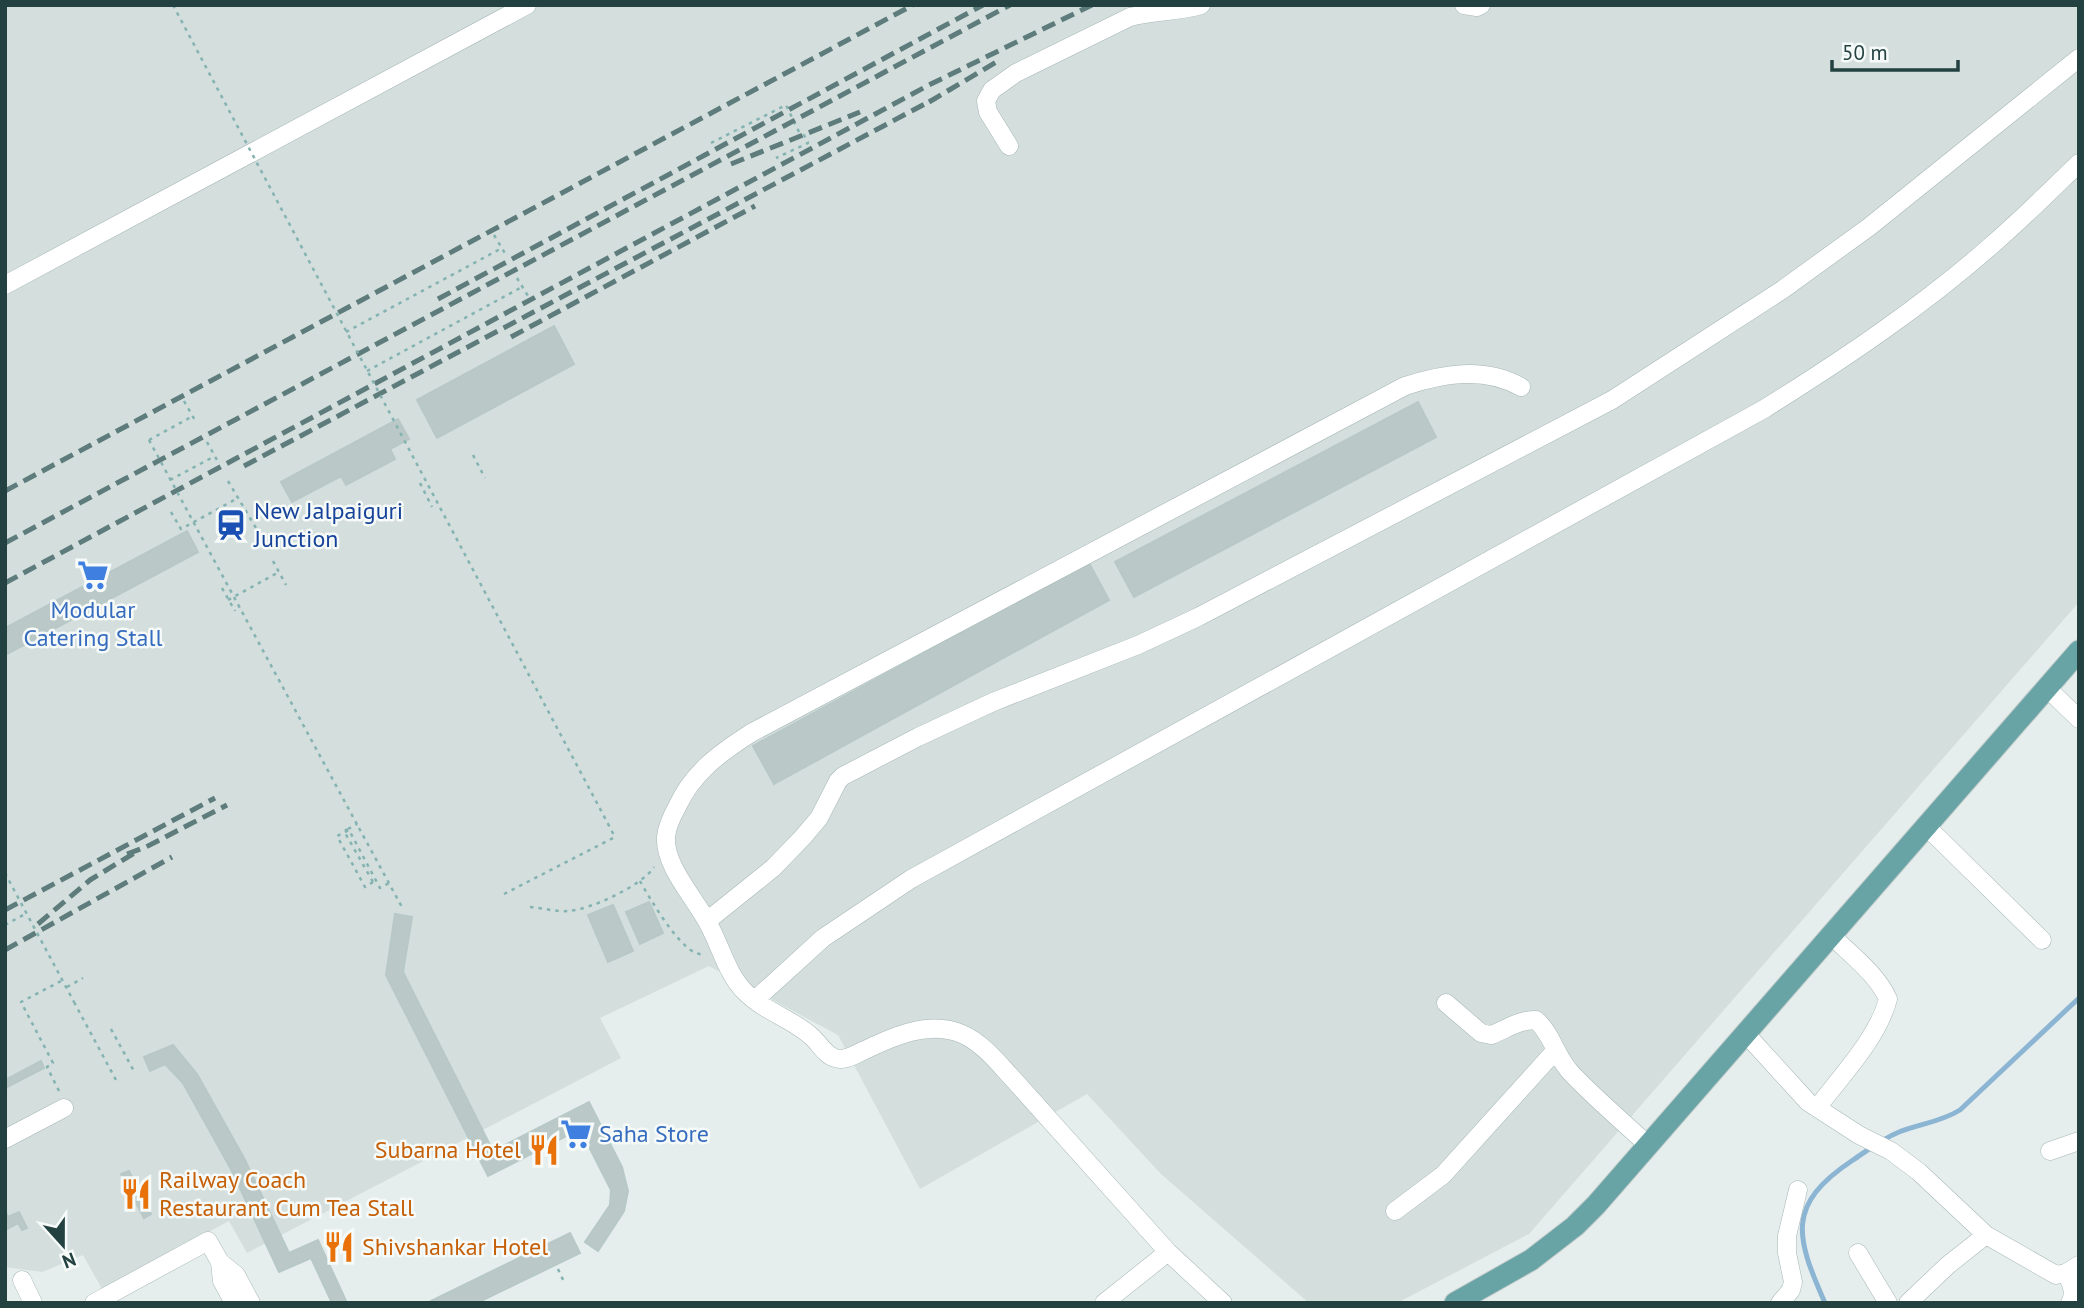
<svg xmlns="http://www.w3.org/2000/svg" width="2084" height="1308" font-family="'PT Sans',sans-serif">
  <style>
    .built { fill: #d3dedd }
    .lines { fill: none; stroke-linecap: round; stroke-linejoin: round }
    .stream { stroke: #8cb5d4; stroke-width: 5 }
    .building { fill: #bac9c7; stroke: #b7c8c6; stroke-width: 2 }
    .minor-casing { stroke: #a7b7b6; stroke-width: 19 }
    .major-casing { stroke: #c1caca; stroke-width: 23 }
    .path { stroke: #84b3b1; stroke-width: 2.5; stroke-dasharray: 3.5 5; stroke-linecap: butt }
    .minor { stroke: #fff; stroke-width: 18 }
    .major { stroke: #68a4a5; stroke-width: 21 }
    .rail { stroke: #5e7c7c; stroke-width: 5; stroke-dasharray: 14 7; stroke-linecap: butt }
    .path-bridge { stroke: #84b3b1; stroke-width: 2.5; stroke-dasharray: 3.5 5; stroke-linecap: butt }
    .labels { text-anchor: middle; stroke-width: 5; stroke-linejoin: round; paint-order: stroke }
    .transit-label { font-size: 24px; fill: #164399; stroke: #f6faf9; text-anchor: start }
    .shop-label { font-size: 24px; fill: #366cbe; stroke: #f6faf9 }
    .food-label { font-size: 24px; fill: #c56008; stroke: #f6faf9; text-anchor: start }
  </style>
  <rect width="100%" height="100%" fill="#e5eeed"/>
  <path class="built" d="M5 5H2079V602L1529 1234 1397 1303H1309L1161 1174 1087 1094 920 1189 838 1035 709 966 600 1018 621 1058 247 1253 229 1221 102 1289 83 1255 42 1272 5 1267Z"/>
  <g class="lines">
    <path class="stream" d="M1825 1303C1796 1237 1785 1205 1853 1160 1868 1150 1882 1139 1899 1132 1919 1124 1941 1122 1960 1110L2079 998"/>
  </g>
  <path class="building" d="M554 326 574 364 437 438 417 400Z
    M1418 402 1436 437 1134 597 1115 562Z
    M398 419 409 439 390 449 395 459 346 485 341 476 292 502 281 482Z
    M187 531 198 552 5 655V628Z
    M1089 563 1109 600 774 784 753 746Z
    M649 902 663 933 640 944 626 912Z
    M613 905 633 951 608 962 588 915Z
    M395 914 412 917 403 972 493 1151 589 1102 622 1167 628 1191 624 1211 598 1251 585 1242 610 1205 611 1190 580 1129 488 1176 386 975Z
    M173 1045 197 1074 244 1158 289 1253 318 1240 347 1303H332L311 1258 279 1272 232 1171 183 1083 165 1064 150 1071 144 1057Z
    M41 1061 44 1068 5 1088V1080Z
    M129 1171 151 1214 144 1218 121 1174Z
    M5 1211 8 1217 19 1212 27 1228 22 1230 18 1223 5 1230Z
    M570 1233 580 1253 477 1303H427Z"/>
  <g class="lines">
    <defs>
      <path id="minor" d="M1464 5 1477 7 1481 5
        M1009 146 988 112 986 101 992 90 1016 73 1130 17C1153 11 1177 12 1201 5
        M5 285 527 5
        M2047 688 2079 719
        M1927 827 2042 940
        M707 921 773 868 803 837 819 818 838 781 843 776 918 737 993 702 1138 645 1198 617 1612 400 1782 290 1869 227 2079 58
        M755 1000 823 938 911 879 1764 409C1844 359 1923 306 1993 244 2023 218 2051 190 2079 163
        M1446 1003 1481 1033 1491 1035C1507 1029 1518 1020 1536 1020 1553 1035 1556 1058 1572 1074 1596 1099 1623 1122 1648 1145
        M1746 1034 1808 1102 1859 1135 1891 1151 1919 1172 1986 1235 2056 1275 2066 1273 2079 1265
        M1817 1108C1841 1076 1878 1038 1888 999 1877 974 1851 955 1832 936
        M5 1139 64 1108
        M2050 1151 2079 1141
        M1395 1211 1443 1175 1555 1051
        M1858 1253 1888 1303
        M220 1262 236 1275 251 1303
        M2066 1273C2071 1284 2076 1292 2070 1303
        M22 1280 33 1303
        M94 1303 208 1241 220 1262 222 1281 234 1303
        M1104 1303 1168 1252
        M1223 1303 1168 1252 1014 1080C999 1064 983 1043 962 1034 930 1020 894 1036 865 1050 857 1053 845 1062 835 1058 825 1055 819 1043 812 1037 793 1019 765 1012 745 992 728 975 721 948 710 927 697 900 664 867 666 837 667 826 672 816 677 807 693 772 720 753 751 733L1405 386C1442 374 1484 366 1521 387
        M1780 1303 1791 1290 1793 1282 1787 1253V1236L1798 1190
        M1908 1303 1948 1265 1986 1235"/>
      <path id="major" d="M1455 1303 1531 1260 1575 1226 1596 1205 2079 651"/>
    </defs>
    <use href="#minor" class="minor-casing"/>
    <use href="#major" class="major-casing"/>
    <path class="path" d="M711 143 786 105 799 132 804 135 808 143 776 158
      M494 235 506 255
      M517 278 528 296
      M346 332 502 248
      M367 371 522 287
      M184 401 196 422
      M149 440 193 416
      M207 442 218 462
      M473 455 485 478
      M170 480 215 456
      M228 481 262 538
      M420 483 432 507
      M171 512 181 529 238 498
      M273 561 286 585
      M222 588 235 611
      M228 600 279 572
      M359 828 403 909
      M348 829 357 824
      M640 881C650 899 676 943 694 952 697 954 701 954 705 955
      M373 882 365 887 337 836 349 830 380 888 389 883
      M504 894 615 837
      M530 907C543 908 556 912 568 911 590 910 643 885 654 867
      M5 925 27 913
      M67 987 83 978
      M74 1002 117 1082
      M111 1029 135 1073
      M59 1091 47 1067 53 1063 21 1002 63 980
      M558 1269 564 1282"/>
    <use href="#minor" class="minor"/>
    <use href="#major" class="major"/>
    <path class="rail" d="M929 102 998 61
      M731 164 860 112
      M438 299 983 5
      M511 337 755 206
      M244 466 936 98
      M5 491 913 5
      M5 543 1010 5
      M5 583 929 85 1092 5
      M127 854 146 847 227 805
      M5 910 215 798
      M38 924 90 880 136 852
      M5 950 172 857"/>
    <path class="path-bridge" d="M173 5 615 837
      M149 440 359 828
      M348 829 344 831 373 882
      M5 873 74 1002"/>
  </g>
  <defs>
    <symbol id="station-bare" viewBox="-9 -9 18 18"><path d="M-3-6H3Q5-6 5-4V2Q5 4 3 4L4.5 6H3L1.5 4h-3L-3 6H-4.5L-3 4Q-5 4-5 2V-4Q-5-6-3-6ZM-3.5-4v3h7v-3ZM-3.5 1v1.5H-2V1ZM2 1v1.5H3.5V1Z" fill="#1a4fb4" stroke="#f6faf9" stroke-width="2.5" paint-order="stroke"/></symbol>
    <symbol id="supermarket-bare" viewBox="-9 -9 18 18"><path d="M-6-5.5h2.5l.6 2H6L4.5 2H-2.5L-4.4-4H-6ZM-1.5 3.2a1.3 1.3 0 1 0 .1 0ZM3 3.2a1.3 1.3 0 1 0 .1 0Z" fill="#3f7fe0" stroke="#f6faf9" stroke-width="2.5" paint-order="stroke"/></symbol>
    <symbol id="restaurant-bare" viewBox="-9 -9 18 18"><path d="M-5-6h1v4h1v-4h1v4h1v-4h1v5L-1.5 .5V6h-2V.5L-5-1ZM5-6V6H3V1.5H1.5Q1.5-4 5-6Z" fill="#e8710a" stroke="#f6faf9" stroke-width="2.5" paint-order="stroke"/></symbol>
  </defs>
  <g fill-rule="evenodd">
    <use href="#station-bare" x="209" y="503" width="44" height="44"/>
    <use href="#supermarket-bare" x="71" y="553" width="44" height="44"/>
    <use href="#supermarket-bare" x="554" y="1112" width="44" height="44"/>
    <use href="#restaurant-bare" x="522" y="1128" width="44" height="44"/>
    <use href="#restaurant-bare" x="114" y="1172" width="44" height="44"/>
    <use href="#restaurant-bare" x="317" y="1225" width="44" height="44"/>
  </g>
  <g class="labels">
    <g class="transit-label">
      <text x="254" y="519">New Jalpaiguri<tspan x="254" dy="28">Junction</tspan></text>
    </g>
    <g class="shop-label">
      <text x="93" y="618">Modular<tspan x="93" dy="28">Catering Stall</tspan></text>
      <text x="599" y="1142" text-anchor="start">Saha Store</text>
    </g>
    <g class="food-label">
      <text x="521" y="1158" text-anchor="end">Subarna Hotel</text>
      <text x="159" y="1188">Railway Coach<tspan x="159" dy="28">Restaurant Cum Tea Stall</tspan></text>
      <text x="362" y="1255">Shivshankar Hotel</text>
    </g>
  </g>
  <rect width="2084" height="1308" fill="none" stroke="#234141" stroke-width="14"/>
  <g transform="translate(63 1245) rotate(159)" stroke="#f6faf9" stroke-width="5" paint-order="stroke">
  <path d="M0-5L12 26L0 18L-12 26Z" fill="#234141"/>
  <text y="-10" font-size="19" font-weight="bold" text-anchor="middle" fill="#234141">N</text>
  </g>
  <path d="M1832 60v10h126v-10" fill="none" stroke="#234141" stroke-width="3.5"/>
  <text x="1842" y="60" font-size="21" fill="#234141" stroke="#f6faf9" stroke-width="5" paint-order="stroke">50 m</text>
</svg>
